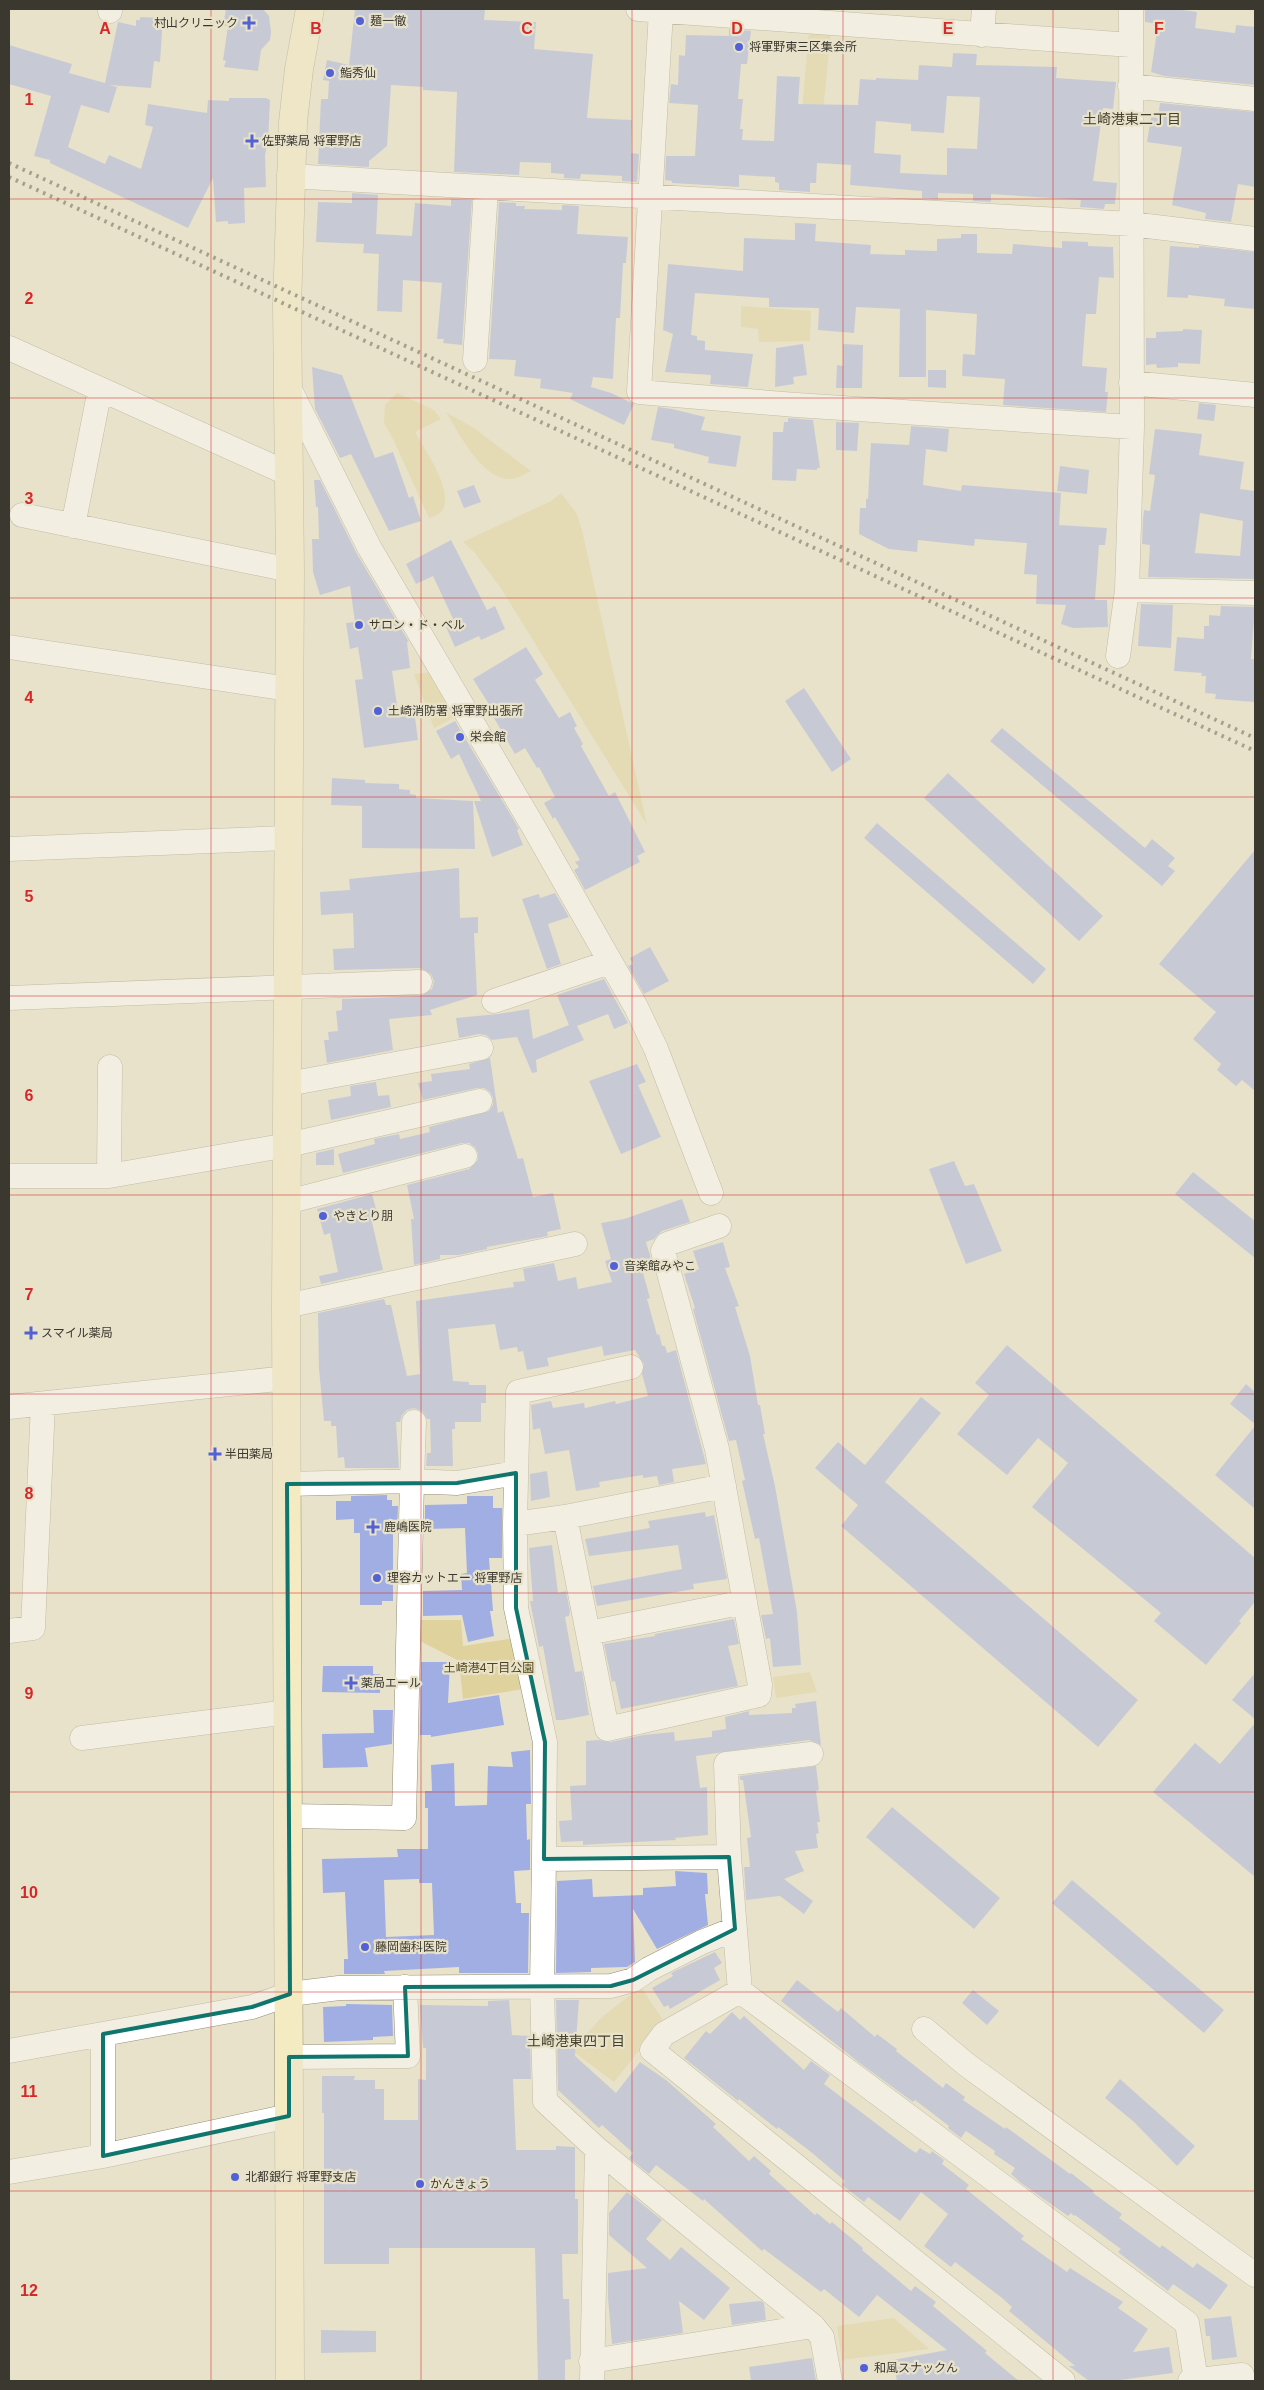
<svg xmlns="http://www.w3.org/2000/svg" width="1264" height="2390" font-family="Arial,'Noto Sans JP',sans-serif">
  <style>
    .green { fill: #e0d29c }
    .building { fill: #a1aee3; fill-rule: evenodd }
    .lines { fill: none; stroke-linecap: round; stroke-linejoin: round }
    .street-casing { stroke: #958f78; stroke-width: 25 }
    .secondary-casing { stroke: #958f78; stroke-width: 29 }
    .street { stroke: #fff; stroke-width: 24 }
    .secondary { stroke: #f5ebc2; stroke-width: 28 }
    .rail { stroke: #535045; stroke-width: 4; stroke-dasharray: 2.5 5; stroke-linecap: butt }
    .marked { fill: none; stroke: #0f766e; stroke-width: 4; stroke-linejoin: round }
    .grid { fill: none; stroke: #d62828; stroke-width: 1; stroke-opacity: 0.55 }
    .poi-dot { fill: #5361d7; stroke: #e8e2ca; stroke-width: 2 }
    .labels { text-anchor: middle; stroke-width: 4.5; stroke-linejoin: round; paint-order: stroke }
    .poi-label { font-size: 12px; fill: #3b382f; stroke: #e8e2ca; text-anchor: start }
    .park-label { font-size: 12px; fill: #504518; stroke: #e8e2ca }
    .neighbourhood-label { font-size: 14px; fill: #45402c; stroke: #e8e2ca }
    .grid-label { font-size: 16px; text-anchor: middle; font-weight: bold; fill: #d62828; stroke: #e8e2ca; stroke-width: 4.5; stroke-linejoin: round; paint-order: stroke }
  </style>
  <rect width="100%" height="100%" fill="#e8e2ca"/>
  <path class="green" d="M809 30 831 31 823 112 802 110Z
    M741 306 811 311 810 341 759 342 758 329 741 327Z
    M397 393 434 410 441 419 415 432C425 450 451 486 444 507 442 514 435 516 429 518L394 441 384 423 385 405Z
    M446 412 474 428 531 471C524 474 518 479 510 479 483 481 458 432 446 412Z
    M561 493 577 514 582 530 647 825 502 590 475 553 463 542 551 501Z
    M438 671 461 714 434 728 414 674Z
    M418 1620H461L463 1646 514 1638 523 1689 463 1699 459 1661 418 1640Z
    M810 1672 817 1692 776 1698 773 1677Z
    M641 1987 663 2020 614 2082 571 2050 603 2016Z
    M894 2318 929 2349 842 2360 837 2326Z"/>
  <path class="building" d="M226 9H263L269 16 271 32 270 40 261 50 258 71 224 67 226 61 223 60 228 26H223Z
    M355 9 485 10 484 20 536 22 534 49 593 54 587 118 632 120 631 153 639 154 637 182 622 181V176L581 174 580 179 564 178V174L551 173V163L520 162 519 175 454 172 457 92 423 90V87L391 85 387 146 369 161V167L318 164 321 99H328L329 81 323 80 327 60 349 65Z
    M1145 9H1175L1197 12 1195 28 1235 33 1236 25 1255 27V85L1164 76 1151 72 1158 24 1145 22Z
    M140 17 163 18 160 62 154 61 151 88 109 85 117 87 109 113 81 105 68 147 105 164 109 155 141 169 153 127 145 125 148 104 207 113 208 100 229 101V98H266L270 100 268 141 265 155 266 187 244 188 245 223 228 224V221L216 222 213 178 188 228 50 163V160L34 156 51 96 9 84V45L72 64 69 73 105 83 118 22 136 26V20H140Z
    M729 29 751 31 747 64H741L738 99H743L740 129H743L742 140 774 141 777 76 800 77 798 104 858 105 860 79 876 80V78L918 80 919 65 952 67 953 53 977 54 976 65 1057 67 1056 78 1116 82 1113 109 1103 108 1093 181 1117 183 1115 204H1105L1104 209 1080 207 1081 200 991 194V202L973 201V194L938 193V199L922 198V191L850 185 851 165 817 163 816 183H810V192L779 190V183L775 182V177L739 175V187L672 183V181L665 180 666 156H695L698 105 669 103 671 84 678 85 679 55 685 56 686 35 729 36ZM947 96 980 97 977 149 947 148V175L900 173 901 155 874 153 876 121 911 124V131L944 133Z
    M1160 103 1255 112V187L1238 184 1231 222 1205 219 1206 213 1172 205 1182 147 1147 142 1151 117 1158 118Z
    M352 193 378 195 376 234 412 236 415 203 451 206V199L472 200 462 345 443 343 444 339H437L442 283 403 280 402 312 377 311 379 254 363 253 364 244 316 242 318 202 352 203Z
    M499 202 516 203V206H525L524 209 562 210V205L579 206 577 234 628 237 626 263H623L620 318H616L613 379 593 377 591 387 611 393 634 404 624 425 570 399 573 393 540 388 541 379 514 376 516 360 489 359Z
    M795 223 816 224 815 241 871 245 870 254 905 255V250L937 251V239L961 238V234H977V253L1012 254 1013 244 1062 248V241L1088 242V246L1113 247 1114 278 1099 277 1096 314H1086L1082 366 1107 368 1105 392H1108L1106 412 1003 405 1005 379 962 376 963 354 975 355 977 314 926 310V377H899L900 309 856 307 854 333 818 330 819 308 769 307V298L695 293 691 335 697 336V340L705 341V350L753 354 748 387 710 384 711 375 665 372 673 334 663 330 668 264 743 271 744 238 795 240Z
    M1170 246 1199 248V246L1255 252V309L1224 306 1225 299 1188 295V298L1167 297Z
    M1183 329 1202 330 1200 364 1178 363V367L1157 368 1156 364 1146 365V338H1156V332L1183 331Z
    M803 344 807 375 793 377 794 384 775 387 776 348Z
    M843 344 863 345 862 388H836L837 365 843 366Z
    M312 367 342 375 375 458 393 452 409 498 413 496 421 521 389 531 351 454 340 458 315 409Z
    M928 370H946V388L928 387Z
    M1199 403 1216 405 1214 421 1197 419Z
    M658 407 672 409 705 417 701 430 741 436 736 467 708 463 709 457 674 448V444L651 440Z
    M788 418 813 420 820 468H817V470L797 469 796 481 772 480 773 432H783L784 422H788Z
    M836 422 859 423 857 451 836 450Z
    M911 426 949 429 947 452 926 449 923 485 961 491 962 485 1061 493 1059 525 1107 528 1105 545H1099L1095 600H1107L1108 627 1073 628 1061 624 1066 605 1036 604 1037 575 1024 574 1027 543 975 539 974 546 918 540 917 552 889 549 859 534 860 508H866V499H868L871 443 909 445Z
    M1155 429 1202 434 1199 455 1244 462 1240 489 1255 491V579L1148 577 1150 545 1142 544 1143 519 1144 510 1150 511 1155 475 1149 474ZM1200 513 1243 521 1240 556 1195 553Z
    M1060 466 1089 470 1087 494 1057 491Z
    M314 480H320L357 554 409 642H407L410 668 392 671 398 712 414 710 418 740 364 748 355 680 363 679 358 647 350 649 346 623 355 622 350 586 320 595 313 572 312 539H319L318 507H316Z
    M474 485 481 502 464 508 457 491Z
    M451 540 487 610 495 606 505 629 481 640 479 636 455 647 446 627 455 623 433 576 416 584 406 564Z
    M1141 604 1173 605 1171 648 1138 646Z
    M1221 606 1255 607 1251 659H1255V702L1215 699 1216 694 1205 693 1206 676H1201L1202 673 1174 671 1177 637 1204 639V626H1209V615L1220 616Z
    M526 647 543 674 535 680 559 718 570 712 577 726 574 728 583 744 581 746 609 796 615 792 645 852 637 856 640 862 585 890 574 870 579 867 575 862 580 860 555 817 553 819 544 803 555 797 539 767 537 768 525 748 515 754 494 718 497 717 473 679Z
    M804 688 851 759 832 772 785 701Z
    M455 721 519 829 517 830 523 845 492 857 474 801H481L459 754 451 759 436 731Z
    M1002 728 1145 848 1152 839 1175 858 1168 866 1175 871 1162 886 990 741Z
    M948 773 1103 916 1079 941 924 798Z
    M332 778 365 780V783L399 784V789L410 790V794L416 795V798L473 801 475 849 362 848V806L331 805Z
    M877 823 1046 969 1033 984 864 838Z
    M1255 850V1091L1242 1080 1236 1086 1217 1070 1221 1064 1193 1039 1216 1012 1159 964Z
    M459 868 460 918 478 917V933H474L477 995 430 1010 432 1015 389 1019 393 1050 327 1063 324 1040H329L328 1032 338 1031 336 1011 342 1010V999L421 996 432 989 434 981 431 974 420 968 334 970 333 949 354 948 353 913 321 915 320 892 350 890 349 879Z
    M555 893 569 917 548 924 561 964 547 969 522 899 539 894 540 898Z
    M650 947 669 981 644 994 628 966 633 964 630 958Z
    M604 979 628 1023 614 1029 608 1014 577 1026 584 1040 536 1060 537 1072 532 1073 517 1037 492 1040 486 1035 479 1034 459 1038 456 1018 498 1014 529 1009 533 1039 569 1025 557 995Z
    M490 1058 498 1113 503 1111 518 1159 523 1158 533 1197 553 1193 561 1229 547 1232 548 1236 487 1247V1249L459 1255H440V1259L414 1265 411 1219H414L407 1185 469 1169 478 1160V1153L475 1147 469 1143H462L343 1173 338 1154 375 1144 374 1139 399 1134 400 1139 430 1132 429 1127 489 1111 493 1105V1098L490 1092 484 1088H477L423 1100 418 1083 432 1081 431 1074 470 1069 469 1064Z
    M637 1064 646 1082 638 1085 661 1137 621 1154 589 1081Z
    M376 1082 378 1096 389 1095 391 1107 331 1120 328 1100 351 1096 350 1086Z
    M334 1149V1165H316V1153Z
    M954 1161 965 1186 974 1184 1002 1251 966 1264 929 1169Z
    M1193 1172 1255 1221V1258L1175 1194Z
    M372 1194 379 1220 372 1222 383 1270 321 1284 319 1276 338 1272 330 1233 324 1235 317 1209Z
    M682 1199 690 1222 662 1231 654 1239 646 1242 651 1259 640 1262 650 1298 647 1299 657 1335 659 1334 662 1346H665L667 1353 676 1350 706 1464 672 1469 674 1482 659 1485 657 1476 643 1478V1475L599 1482 600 1487 576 1491 569 1450 545 1454 540 1428 533 1430 531 1405 551 1401 553 1408 584 1403 585 1408 615 1401 616 1404 648 1396 642 1374 644 1364 635 1350 604 1356 602 1346 547 1358 549 1366 527 1370 523 1351 518 1352 517 1347 500 1350 495 1324 448 1329 453 1381 469 1382V1385H486V1403H481V1422H455V1429H452L453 1466H426L427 1453H431L430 1419H427L422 1411 414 1408 407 1410 402 1415 400 1422H396L399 1468H345L344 1457 338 1458 336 1426H331V1421H324L319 1369 318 1313 384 1299 386 1305H391L407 1376 420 1374 416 1301 514 1287 513 1282 525 1281 523 1269 554 1263 558 1281 576 1277 578 1289 612 1282 605 1261 611 1259 601 1223 624 1219Z
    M723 1242 730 1267 725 1268 739 1306 735 1307 750 1356 758 1405H760L765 1434H763L775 1486 797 1612 801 1665 773 1667 770 1638 766 1639 761 1615 773 1614 759 1538 755 1539 742 1481 745 1480 736 1440 729 1441 693 1309 695 1308 684 1274 699 1269 693 1251Z
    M1007 1345 1255 1558V1602L1239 1621 1241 1623 1206 1665 1154 1621 1161 1613 1032 1507 1068 1463 1038 1438 1007 1475 957 1434 989 1395 975 1383Z
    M1246 1384 1255 1392V1424L1230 1404Z
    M921 1397 941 1413 885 1482 1138 1700 1098 1747 841 1526 858 1505 815 1468 838 1442 865 1465Z
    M1255 1426V1509L1215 1475Z
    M547 1471 550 1497 531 1501 530 1474Z
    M387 1495V1500H392V1506H398L397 1532H393V1601H382V1605H360V1533H354V1519L336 1520V1501H351V1496Z
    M467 1496H493V1508H502V1558H489L493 1611H490L494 1636 468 1642 462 1615 423 1616V1591L462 1590 461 1574 467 1573 465 1528 425 1529V1505L467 1504Z
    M705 1512 706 1517 714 1515 727 1579 693 1584 694 1589 597 1606 593 1586 682 1569 678 1545 589 1556 585 1539 650 1528 648 1521Z
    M552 1545 558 1593 566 1591 570 1611 569 1616 565 1617 575 1672 582 1671 589 1715 563 1720H556L543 1646 539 1647 530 1601H533L529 1548Z
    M734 1619 739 1644 728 1646 738 1686 621 1709 615 1681 612 1682 604 1644 655 1636V1634Z
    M421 1662H450L448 1703 499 1695 504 1725 431 1737V1735H420Z
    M323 1666H373V1674H380V1693L322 1692Z
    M1255 1673V1719L1232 1700Z
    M816 1701 821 1745 809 1740 696 1756 700 1788 707 1787 708 1835 675 1838 676 1840 598 1844 583 1845V1841L561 1842 559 1821 572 1820 570 1786 586 1785V1741L599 1740 610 1742 643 1735 674 1732 675 1741 712 1737V1731L726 1729 725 1717 749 1711V1715L792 1713V1708H796L795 1704Z
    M373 1710H393L392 1744 365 1748 368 1767 323 1768 322 1734 374 1733Z
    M1255 1723V1877L1153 1792 1195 1743 1220 1764Z
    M530 1750 531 1804H526L527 1840 530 1839V1870L514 1871 516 1903H521V1913H529L528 1973H459V1967L384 1971 385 1974H344V1959H348L345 1892 323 1893 322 1859 398 1857 397 1849H428V1808H425V1791H432L431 1765 454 1763 455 1806 487 1805 488 1766 513 1767 511 1752ZM419 1879V1883H432L434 1935 386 1937 384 1880Z
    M816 1766 819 1790 816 1791 820 1822H817L819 1833 816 1834 818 1848 795 1851 804 1871 784 1879 813 1901 804 1914 780 1896 746 1900 744 1867H750L747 1838 751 1837 743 1780H740V1776Z
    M892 1807 1000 1898 974 1929 866 1837Z
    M675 1871 707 1873 708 1894H705L708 1925 657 1949 633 1909 635 1962 627 1967 591 1968V1972L556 1973 557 1881 592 1879 593 1897 643 1895V1888L676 1886Z
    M1072 1880 1224 2010 1204 2033 1052 1903Z
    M715 1952 722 1963 714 1968 720 1980 670 2009 668 2005 664 2007 652 1988 673 1976 671 1973Z
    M797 1980 838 2012 841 2008 875 2037 877 2034 897 2049 896 2051 943 2088 946 2083 965 2097 963 2100 1005 2129 1006 2127 1070 2174 1071 2173 1094 2191 1093 2193 1122 2214 1119 2218 1160 2248 1162 2245 1193 2268 1197 2263 1228 2285 1210 2310 1173 2284 1168 2291 1118 2252 1121 2249 1075 2215 1074 2216 1071 2213 1068 2216 1021 2183 1011 2174 1015 2168 994 2154 995 2151 966 2131 961 2138 948 2128 949 2126 915 2100 913 2102 861 2064 781 2001Z
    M973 1990 999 2011 987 2025 962 2003Z
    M509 2000 512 2035 530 2036 531 2079H513L516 2150H556V2146L575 2147V2199H578V2254H562L563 2299H569L571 2359 565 2360V2381H538L535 2248H389V2264H324V2113H322V2076H355L354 2080H375V2089H384V2120H418V2079L426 2080V2048H423L420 2005 488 2006V2001Z
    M556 2000H579L575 2056 616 2093 640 2062 666 2080 716 2124 713 2127 749 2161 754 2156 771 2171 769 2174 815 2215 817 2213 830 2224 832 2222 863 2248 862 2250 911 2291 915 2286 936 2302 933 2306 987 2351 985 2353 1019 2381H897L893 2360 947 2350 877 2295 859 2317 824 2289 821 2292 764 2249 762 2251 704 2199 703 2201 656 2165 649 2174 629 2158 633 2153 602 2125 599 2128 558 2090Z
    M346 2004 392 2005 393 2036 373 2037V2040L324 2042 323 2007 346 2006Z
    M732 2012 740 2020 744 2016 804 2070 811 2061 830 2075 824 2084 907 2147 916 2153 920 2148 930 2154 932 2151 944 2160 942 2164 969 2185 966 2189 1024 2236 1021 2239 1067 2272 1070 2268 1123 2302 1118 2308 1148 2329 1133 2352 1169 2347 1173 2373 1120 2380V2381H1089L1069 2366H1075L1009 2311 1012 2307 1002 2298 955 2262 951 2267 924 2246 948 2214 921 2192 900 2221 868 2197 864 2202 842 2185 845 2181 811 2152 778 2127 777 2129 739 2099 738 2101 684 2058 706 2031 710 2034Z
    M1120 2079 1195 2146 1177 2166 1134 2122 1105 2098Z
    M627 2192 662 2220 646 2239 670 2260 681 2247 730 2288 704 2320 679 2301 683 2333 612 2344 608 2298V2273L647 2268 609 2235V2213Z
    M761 2301 764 2303 766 2320 732 2325 729 2304Z
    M1231 2316 1237 2357 1212 2360 1210 2336H1206L1204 2319Z
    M321 2330 376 2331V2352L321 2353Z
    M812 2358 816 2381H751L749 2367Z"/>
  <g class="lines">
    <defs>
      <path id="street" d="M638 9 1131 45
        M1131 9 1132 427 1127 590 1255 593
        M110 11V9
        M661 11 639 392 796 405 1132 427
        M982 35 984 9
        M1130 86 1255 99
        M289 176 1131 224 1255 239
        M9 348 289 474
        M475 360 486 189
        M1131 383 1255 395
        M289 388 369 547 533 826 636 1007 656 1049 711 1193
        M22 515 290 570
        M73 526 100 389
        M9 647 289 689
        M1118 656 1127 590
        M9 849 287 838
        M9 998 420 982
        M494 1001 610 962
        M110 1067 109 1176 288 1145 480 1101
        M288 1084 481 1048
        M9 1176H109
        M287 1202 465 1156
        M286 1306 575 1244
        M9 1407 287 1378
        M414 1422 412 1481 457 1483 516 1473
        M287 1484 412 1481 404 1818 288 1816
        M565 1517 724 1486
        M515 1524 518 1392 631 1367
        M9 1631 33 1628 43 1404
        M588 1633 745 1602
        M82 1738 288 1712
        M811 1754 726 1764 729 1857 544 1859 542 1987 545 2101 597 2149 813 2326 822 2337 830 2381
        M729 1857 740 1991
        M544 1859 545 1742 516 1608 515 1524 565 1517 607 1729 759 1695 760 1685 717 1449 663 1251 667 1244 719 1226
        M924 2029 967 2065 1255 2275
        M103 2034V2156
        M9 2051 252 2007 290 1994 339 1988 611 1986 633 1980 649 1969 702 1942 735 1929
        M289 2057 408 2056 405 1987
        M9 2172 103 2156 289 2116
        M591 2361 813 2326
        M592 2381 597 2149
        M1063 2381 652 2050 664 2034 740 1991 1187 2323 1196 2380
        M1190 2381 1242 2375 1243 2381"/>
      <path id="secondary" d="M290 2381 286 1306 290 570 287 305 293 122 299 69 310 9"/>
    </defs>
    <use href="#street" class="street-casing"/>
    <use href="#secondary" class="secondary-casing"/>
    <use href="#street" class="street"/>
    <use href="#secondary" class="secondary"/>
    <path class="rail" d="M9 163 1255 738
      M9 177 1255 751"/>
  </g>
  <path d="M0 0H1264V2390H0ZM516 1473V1608L545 1742 544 1859 729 1857 735 1929 633 1980 611 1986 405 1987 408 2056 289 2057V2116L103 2156V2034L252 2007 290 1994 287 1484 457 1483Z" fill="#e8e2ca" fill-opacity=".55" fill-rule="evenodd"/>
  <path class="marked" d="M516 1473V1608L545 1742 544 1859 729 1857 735 1929 633 1980 611 1986 405 1987 408 2056 289 2057V2116L103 2156V2034L252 2007 290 1994 287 1484 457 1483Z"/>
  <path class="grid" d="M211 9V2381M421 9V2381M632 9V2381M843 9V2381M1053 9V2381M9 199H1255M9 398H1255M9 598H1255M9 797H1255M9 996H1255M9 1195H1255M9 1394H1255M9 1593H1255M9 1792H1255M9 1992H1255M9 2191H1255"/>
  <g class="poi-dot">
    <circle cx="360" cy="21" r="5"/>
    <path d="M246.5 15.5h5v5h5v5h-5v5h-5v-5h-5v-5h5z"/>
    <circle cx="739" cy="47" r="5"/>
    <circle cx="330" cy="73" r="5"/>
    <path d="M249.5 133.5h5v5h5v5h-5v5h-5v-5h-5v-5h5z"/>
    <circle cx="359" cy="625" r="5"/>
    <circle cx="378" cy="711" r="5"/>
    <circle cx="460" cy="737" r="5"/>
    <circle cx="323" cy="1216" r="5"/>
    <circle cx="614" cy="1266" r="5"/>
    <path d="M28.5 1325.5h5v5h5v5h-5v5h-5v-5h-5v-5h5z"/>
    <path d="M212.5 1446.5h5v5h5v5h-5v5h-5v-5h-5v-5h5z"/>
    <path d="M370.5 1519.5h5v5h5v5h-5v5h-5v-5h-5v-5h5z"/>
    <circle cx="377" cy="1578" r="5"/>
    <path d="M348.5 1675.5h5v5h5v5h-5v5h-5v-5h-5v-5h5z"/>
    <circle cx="365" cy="1947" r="5"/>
    <circle cx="235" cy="2177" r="5"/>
    <circle cx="420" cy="2184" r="5"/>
    <circle cx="864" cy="2368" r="5"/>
  </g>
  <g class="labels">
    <g class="poi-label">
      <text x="370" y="25">麺一徹</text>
      <text x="238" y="27" text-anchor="end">村山クリニック</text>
      <text x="749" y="51">将軍野東三区集会所</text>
      <text x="340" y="77">鮨秀仙</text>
      <text x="262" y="145">佐野薬局 将軍野店</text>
      <text x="369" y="629">サロン・ド・ベル</text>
      <text x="388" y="715">土崎消防署 将軍野出張所</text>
      <text x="470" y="741">栄会館</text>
      <text x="333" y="1220">やきとり朋</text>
      <text x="624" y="1270">音楽館みやこ</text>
      <text x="41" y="1337">スマイル薬局</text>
      <text x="225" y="1458">半田薬局</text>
      <text x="384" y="1531">鹿嶋医院</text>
      <text x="387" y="1582">理容カットエー 将軍野店</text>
      <text x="361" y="1687">薬局エール</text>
      <text x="375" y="1951">藤岡歯科医院</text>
      <text x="245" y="2181">北都銀行 将軍野支店</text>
      <text x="430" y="2188">かんきょう</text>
      <text x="874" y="2372">和風スナックん</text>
    </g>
    <g class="park-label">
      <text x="489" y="1672">土崎港4丁目公園</text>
    </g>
    <g class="neighbourhood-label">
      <text x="1132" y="124">土崎港東二丁目</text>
      <text x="576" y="2046">土崎港東四丁目</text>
    </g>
  </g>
  <g class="grid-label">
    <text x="105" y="34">A</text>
    <text x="316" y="34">B</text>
    <text x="527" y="34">C</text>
    <text x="737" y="34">D</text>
    <text x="948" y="34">E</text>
    <text x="1159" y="34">F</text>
    <text x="29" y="105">1</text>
    <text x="29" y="304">2</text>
    <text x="29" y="504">3</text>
    <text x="29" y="703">4</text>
    <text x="29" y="902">5</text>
    <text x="29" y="1101">6</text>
    <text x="29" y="1300">7</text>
    <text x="29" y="1499">8</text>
    <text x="29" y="1699">9</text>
    <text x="29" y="1898">10</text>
    <text x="29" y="2097">11</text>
    <text x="29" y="2296">12</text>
  </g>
  <rect width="1264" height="2390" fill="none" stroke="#3b382f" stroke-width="20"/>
</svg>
